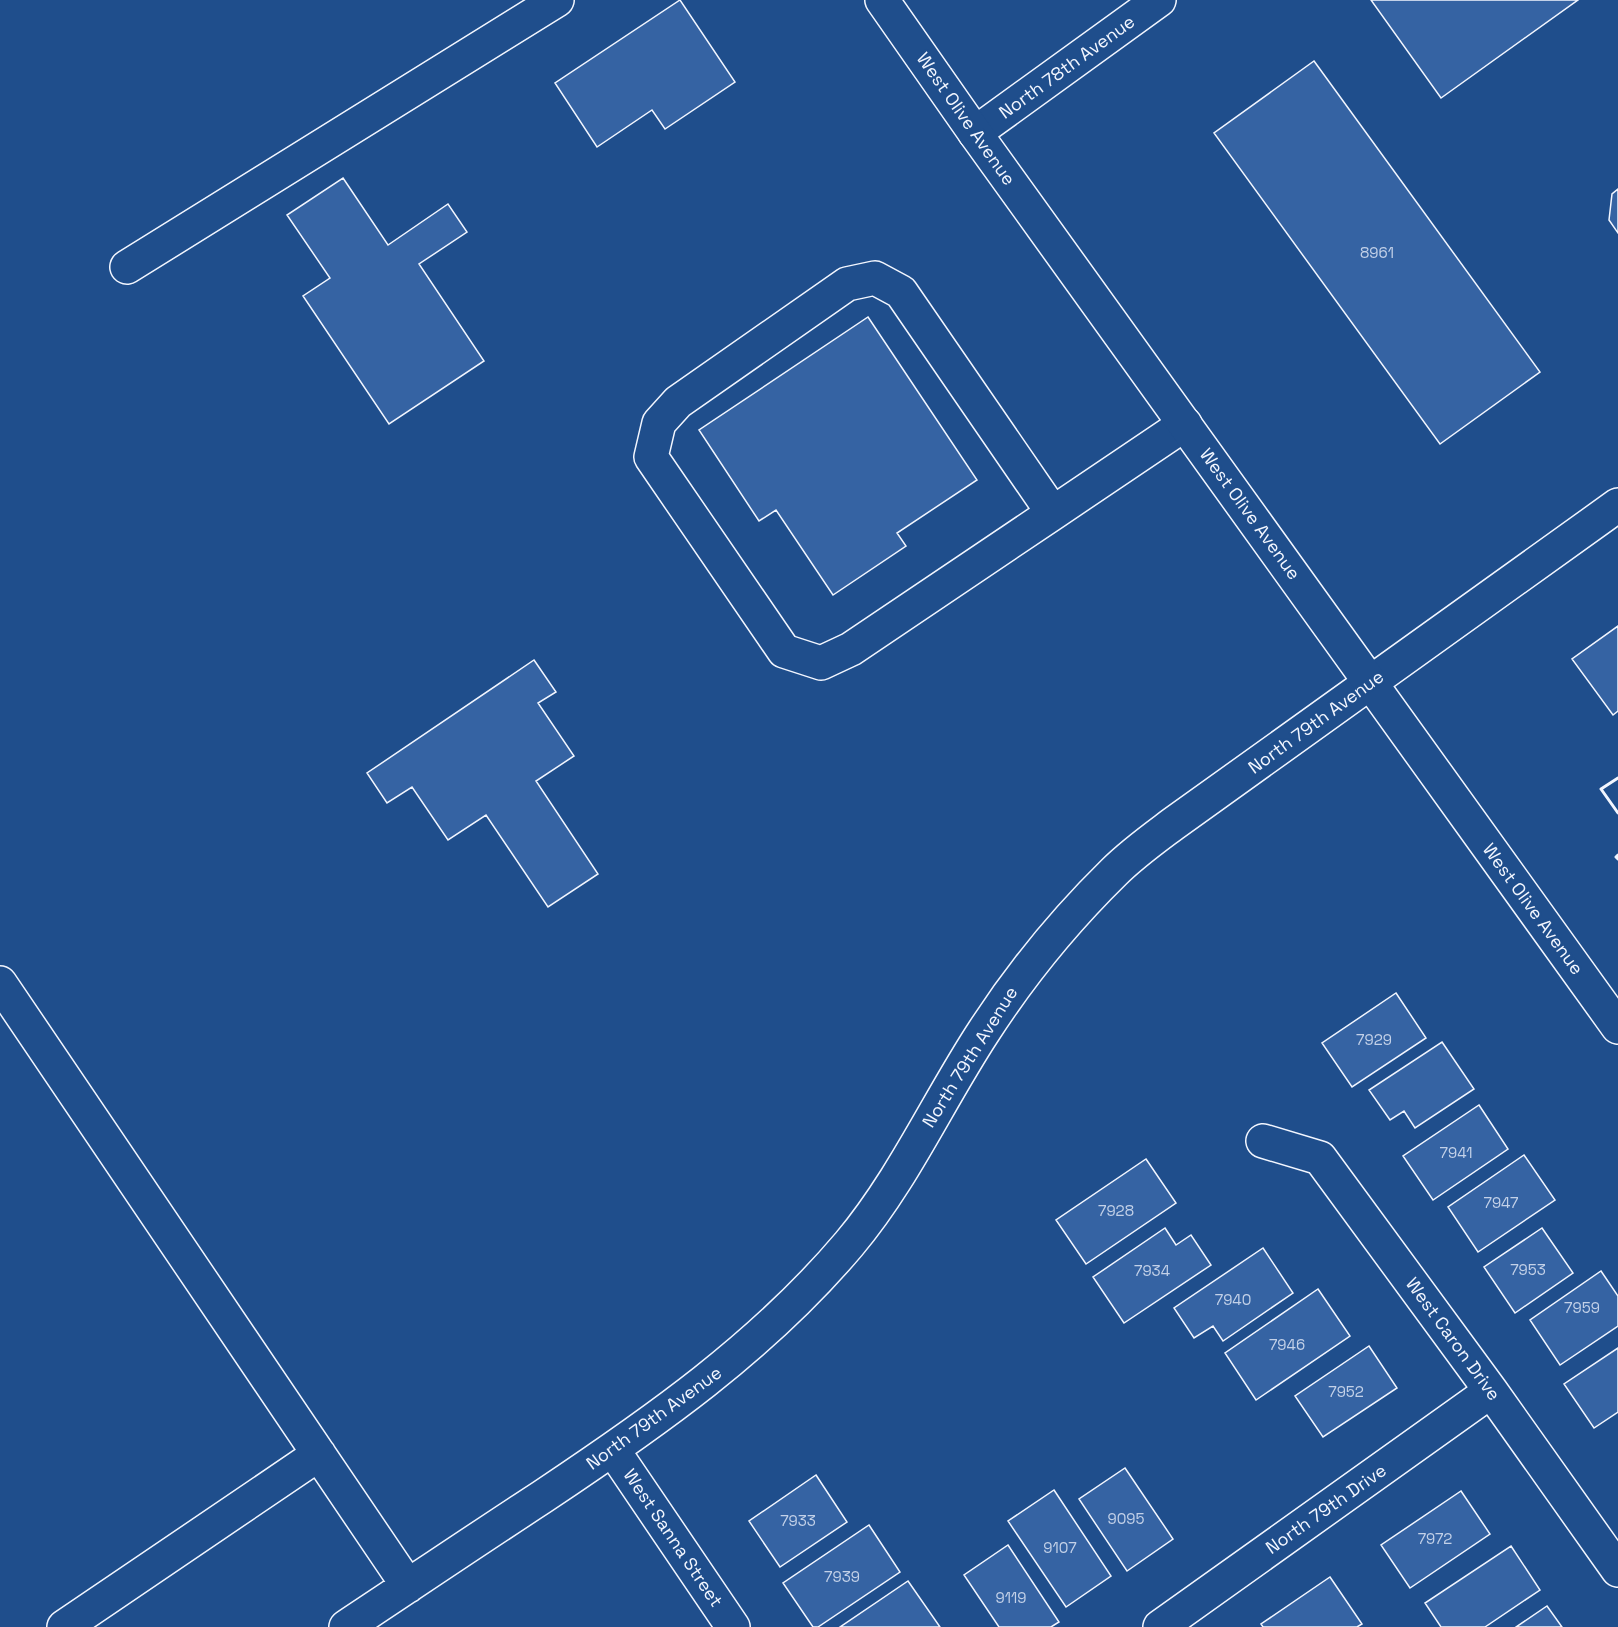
<svg xmlns="http://www.w3.org/2000/svg" width="1618" height="1627" font-family="'Space Grotesk',sans-serif">
  <style>
    .building { fill: #3563a3; stroke: #f2f6ff; stroke-width: 1.5 }
    .lines { fill: none; stroke-linecap: round; stroke-linejoin: round }
    .minor-casing { stroke: #f2f6ff; stroke-width: 36 }
    .major-casing { stroke: #f2f6ff; stroke-width: 36 }
    .minor { stroke: #1f4e8c; stroke-width: 33 }
    .major { stroke: #1f4e8c; stroke-width: 33 }
    .wall { stroke: #f2f6ff; stroke-width: 3 }
    .labels { text-anchor: middle; stroke-width: 4.5; stroke-linejoin: round; paint-order: stroke }
    .number-label { font-size: 15px; fill: #c3d1e8 }
    .street-label { font-size: 18px; fill: #f2f6ff; stroke: #1f4e8c }
  </style>
  <rect width="100%" height="100%" fill="#1f4e8c"/>
  <path class="building" d="M680 0 735 82 665 129 652 110 597 147 555 83Z
    M1371 0H1578L1441 98Z
    M1314 61 1540 372 1440 444 1214 133Z
    M343 178 388 245 448 204 467 232 419 264 484 361 389 424 303 296 330 278 287 215Z
    M1618 189V233L1609 220 1612 194Z
    M868 317 977 480 897 533 906 546 833 595 776 510 759 521 699 430Z
    M1618 626V711L1613 715 1572 659Z
    M534 660 556 692 538 703 574 756 536 781 598 874 548 907 486 815 448 840 412 787 387 803 367 773Z
    M1396 993 1426 1038 1352 1087 1322 1043Z
    M1442 1042 1474 1089 1415 1128 1404 1111 1390 1120 1369 1090Z
    M1479 1105 1508 1149 1433 1200 1403 1156Z
    M1524 1155 1555 1200 1478 1252 1448 1207Z
    M1146 1159 1176 1203 1086 1264 1056 1220Z
    M1165 1228 1176 1245 1191 1235 1211 1265 1124 1323 1093 1277Z
    M1542 1228 1573 1273 1515 1313 1484 1267Z
    M1263 1248 1293 1293 1223 1341 1213 1326 1194 1338 1174 1308Z
    M1601 1271 1618 1296V1326L1560 1365 1530 1320Z
    M1318 1289 1350 1336 1256 1400 1225 1353Z
    M1369 1346 1397 1388 1323 1437 1295 1396Z
    M1618 1348V1412L1594 1428 1564 1384Z
    M1125 1468 1173 1539 1127 1571 1079 1499Z
    M816 1475 847 1522 780 1567 749 1521Z
    M1054 1490 1111 1576 1066 1607 1008 1521Z
    M1461 1491 1490 1534 1410 1588 1381 1545Z
    M869 1525 900 1572 818 1627H813L783 1583Z
    M1008 1545 1059 1622 1051 1627H999L964 1575Z
    M1511 1546 1540 1590 1485 1627H1441L1425 1603Z
    M1330 1577 1362 1624 1357 1627H1263L1261 1624Z
    M908 1581 940 1627H840Z
    M1547 1606 1562 1627H1516Z"/>
  <g class="lines">
    <defs>
      <path id="minor" d="M975 133 1159 0
        M127 267 557 0
        M1053 513 851 649 821 663 784 651 651 457 659 423 678 402 847 284 875 278 901 292 1053 513 1185 424
        M0 983 408 1586
        M1263 1141 1320 1158 1491 1391 1618 1570
        M613 1450 733 1627
        M64 1627 319 1454
        M346 1627C411 1584 476 1540 542 1497 653 1423 762 1347 849 1244 903 1180 938 1101 984 1031 1021 974 1065 920 1114 872 1132 854 1153 839 1173 824L1618 505
        M1160 1627 1491 1391"/>
      <path id="major" d="M882 0 975 133 1618 1027"/>
    </defs>
    <use href="#minor" class="minor-casing"/>
    <use href="#major" class="major-casing"/>
    <use href="#minor" class="minor"/>
    <use href="#major" class="major"/>
    <path class="wall" d="M1618 778 1601 789 1618 813
      M1618 855 1616 857 1618 859"/>
  </g>
  <g class="labels">
    <g class="number-label">
      <text x="1377" y="258">8961</text>
      <text x="1374" y="1045">7929</text>
      <text x="1456" y="1158">7941</text>
      <text x="1501" y="1208">7947</text>
      <text x="1116" y="1216">7928</text>
      <text x="1528" y="1275">7953</text>
      <text x="1152" y="1276">7934</text>
      <text x="1233" y="1305">7940</text>
      <text x="1582" y="1313">7959</text>
      <text x="1287" y="1350">7946</text>
      <text x="1346" y="1397">7952</text>
      <text x="1126" y="1524">9095</text>
      <text x="798" y="1526">7933</text>
      <text x="1435" y="1544">7972</text>
      <text x="1060" y="1553">9107</text>
      <text x="842" y="1582">7939</text>
      <text x="1011" y="1603">9119</text>
    </g>
    <g class="street-label">
      <text transform="translate(1067 67) rotate(-36)" y="6">North 78th Avenue</text>
      <text transform="translate(966 119) rotate(55)" y="6">West Olive Avenue</text>
      <text transform="translate(1250 514) rotate(54)" y="6">West Olive Avenue</text>
      <text transform="translate(1316 722) rotate(-36)" y="6">North 79th Avenue</text>
      <text transform="translate(1533 909) rotate(54)" y="6">West Olive Avenue</text>
      <text transform="translate(970 1057) rotate(-58)" y="6">North 79th Avenue</text>
      <text transform="translate(1453 1339) rotate(54)" y="6">West Caron Drive</text>
      <text transform="translate(654 1418) rotate(-36)" y="6">North 79th Avenue</text>
      <text transform="translate(1326 1509) rotate(-35)" y="6">North 79th Drive</text>
      <text transform="translate(673 1538) rotate(56)" y="6">West Sanna Street</text>
    </g>
  </g>
</svg>
